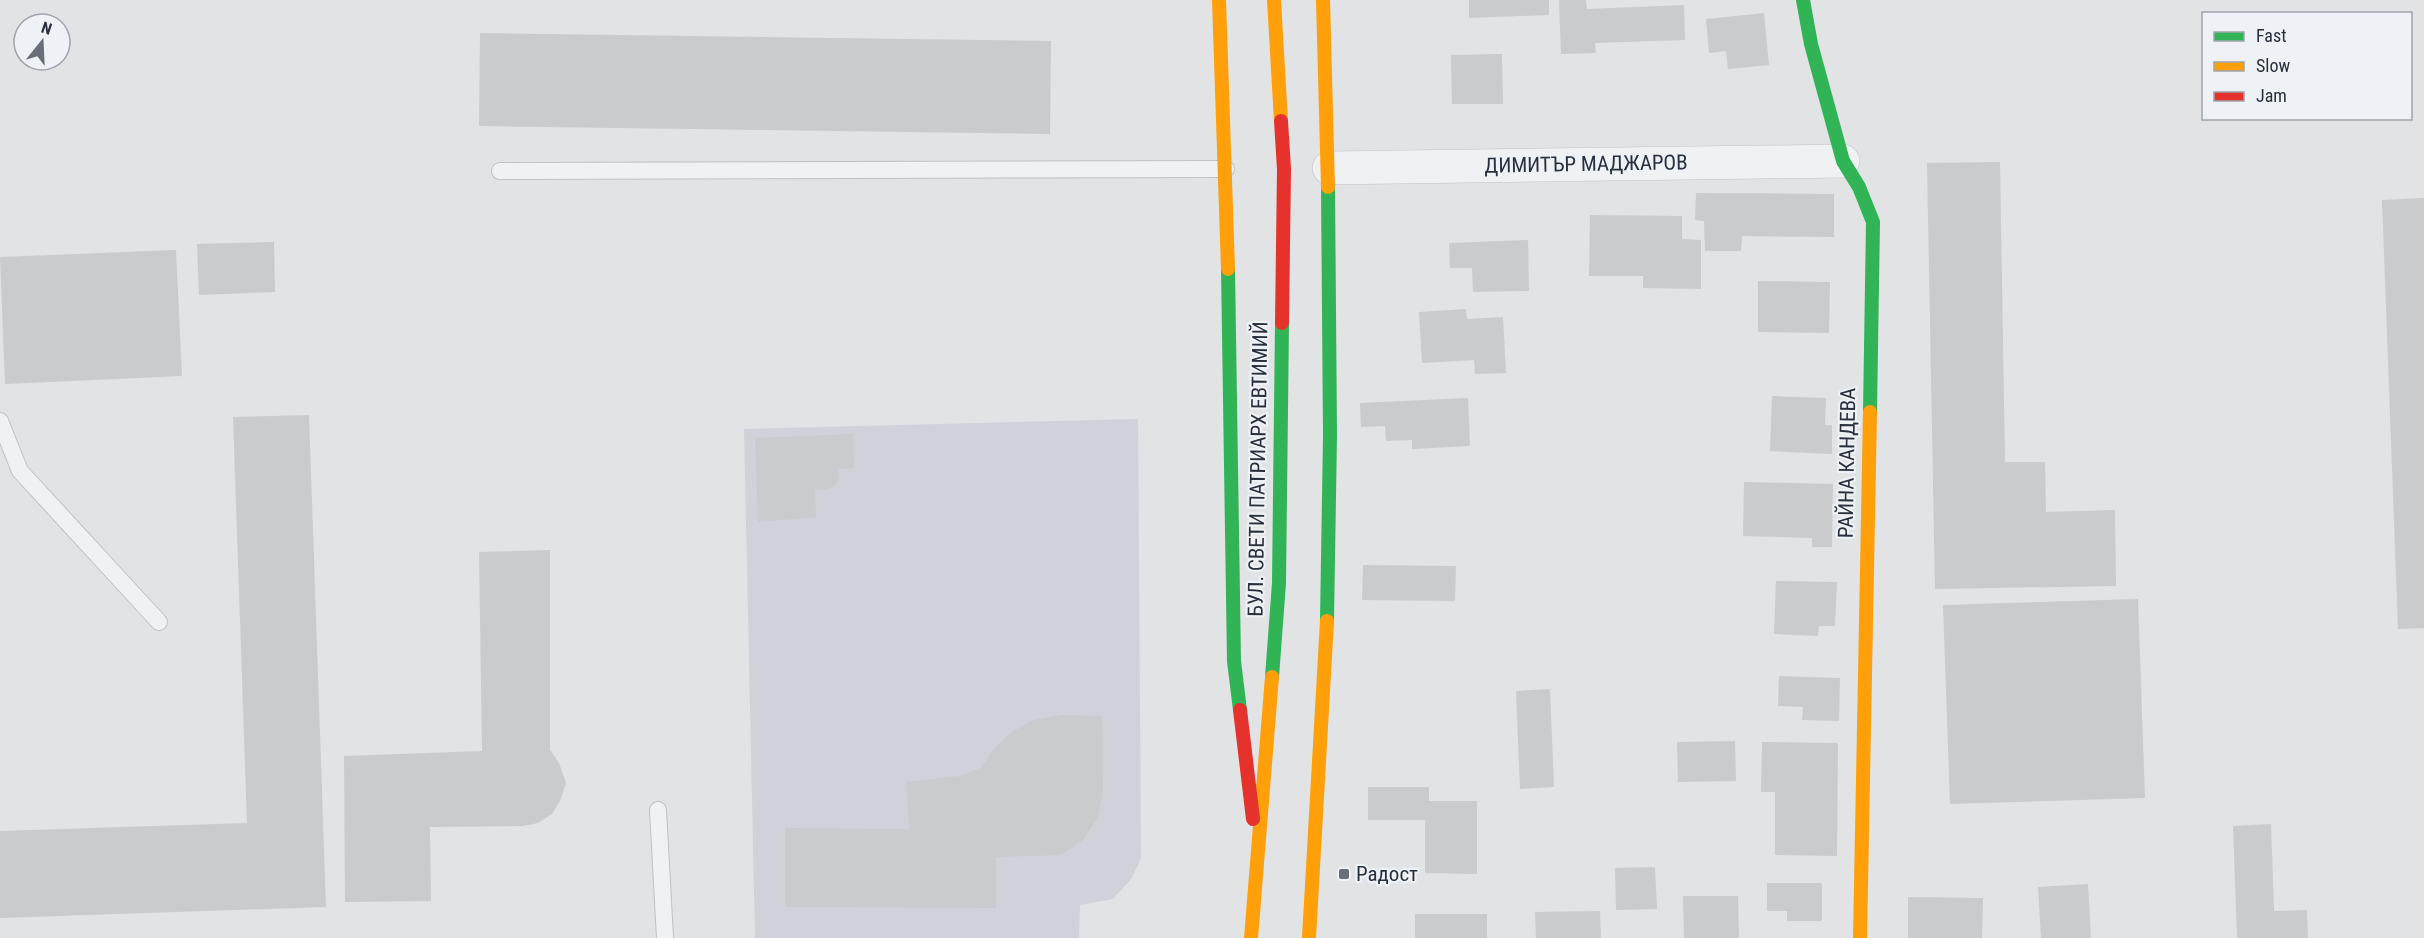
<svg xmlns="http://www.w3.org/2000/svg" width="2424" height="938" font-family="'Roboto Condensed',sans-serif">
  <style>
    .built { fill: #cfd2d8 }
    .building { fill: #c9cbcd }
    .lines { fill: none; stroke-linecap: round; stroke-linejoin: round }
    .lane-casing { stroke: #bfc1c3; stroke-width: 18 }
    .street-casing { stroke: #bfc1c3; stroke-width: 34 }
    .lane { stroke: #f0f1f2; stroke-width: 16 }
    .street { stroke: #f0f1f2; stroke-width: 33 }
    .fast { stroke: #30b455; stroke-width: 14 }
    .slow { stroke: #ff9f0a; stroke-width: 14 }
    .jam { stroke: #e5322d; stroke-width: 14 }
    .poi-dot { fill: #696f78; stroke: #eef1f5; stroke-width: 2 }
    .labels { text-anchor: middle; stroke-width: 4.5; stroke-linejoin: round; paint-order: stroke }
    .street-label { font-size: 21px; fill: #29303d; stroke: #eef1f5 }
    .poi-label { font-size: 21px; fill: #29303d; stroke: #eef1f5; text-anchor: start }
  </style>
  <rect width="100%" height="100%" fill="#e1e3e5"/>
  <path class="built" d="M1138 419 1141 858 1132 878 1113 899 1080 905 1079 938H755L744 429Z"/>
  <path class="building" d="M1469 0H1549V15L1469 18Z
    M1559 0H1586L1587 9 1684 5 1685 40 1595 43 1596 53 1561 54Z
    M1764 13 1769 65 1728 69 1726 51 1709 53 1706 19Z
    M480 33 1051 41 1050 134 479 126Z
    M1502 54 1503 104H1452L1451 55Z
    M2000 162 2005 462H2045L2046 512 2115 510 2116 586 1935 589 1927 163Z
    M1696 193 1834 194V237L1742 236 1741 251H1705L1704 221 1695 220Z
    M2424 198V628L2398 629 2382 200Z
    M1590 215 1682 216V239L1701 240V289L1643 288V276H1589Z
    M1528 240 1529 291 1473 292 1472 268H1450L1449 243Z
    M274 242 275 292 199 295 197 244Z
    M176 250 182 376 5 384 0 257Z
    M1758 281 1830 282 1829 333 1758 332Z
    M1466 309 1467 319 1503 317 1506 373 1475 374 1474 360 1422 363 1419 312Z
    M1772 396 1826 398 1825 425H1832V454L1770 451Z
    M1468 398 1470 446 1412 449V440L1386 441 1385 426 1361 427 1360 403Z
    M309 415 326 907 0 918V831L247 823 233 417Z
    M853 434 854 468 838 469 839 481 829 489 815 490 816 517 758 522 755 438Z
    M1744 482 1833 484 1832 547H1812V538L1743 536Z
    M550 550V750L559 763 566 783 560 801 552 814 538 823 523 826 430 827 431 901 345 902 344 756 482 751 479 552Z
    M1363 565 1456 566 1455 601 1362 600Z
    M1776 581 1837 582 1835 626H1819L1818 636 1774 634Z
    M2138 599 2145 798 1950 804 1943 605Z
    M1779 676 1840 678 1839 721 1802 720 1803 707 1778 706Z
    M1550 689 1554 787 1520 789 1516 691Z
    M1062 715 1102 716 1103 790 1098 817 1083 840 1061 855 996 857V908L785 907V828L909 829 906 782 960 776 981 768 994 748 1012 732 1033 720Z
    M1735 741 1736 781 1678 782 1677 742Z
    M1762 742 1838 743 1837 856 1775 855V792H1761Z
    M1368 787H1429V801H1477V874L1425 873V820H1368Z
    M2271 824 2274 911 2307 910 2308 938H2237L2233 826Z
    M1655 867 1657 909 1616 910 1615 868Z
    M1767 883H1822V921H1787V911H1767Z
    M2088 884 2091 938H2041L2038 887Z
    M1683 896H1738L1739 938H1684Z
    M1908 897 1983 898 1982 938H1908Z
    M1600 911 1601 938H1536L1535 912Z
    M1415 914H1487V938H1415Z"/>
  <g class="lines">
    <defs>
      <path id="lane" d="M500 171 1226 169
        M0 421 20 471 159 622
        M658 810 665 938"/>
      <path id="street" d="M1329 168 1843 161"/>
    </defs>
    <use href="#lane" class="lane-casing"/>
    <use href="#street" class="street-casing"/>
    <use href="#lane" class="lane"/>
    <use href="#street" class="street"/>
    <path class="fast" d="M1803 0 1811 44 1843 161 1859 187 1873 222 1870 412
      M1228 269 1234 661 1240 710
      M1327 621 1330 435 1328 187
      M1272 677 1279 583 1282 323"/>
    <path class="slow" d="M1219 0 1228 269
      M1274 0 1281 121
      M1323 0 1328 187
      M1251 938 1272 677
      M1309 938 1327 621
      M1860 938 1870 412"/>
    <path class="jam" d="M1281 121 1284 169 1282 323
      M1240 710 1253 819"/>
  </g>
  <rect class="poi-dot" x="1338" y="868" width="12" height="12" rx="3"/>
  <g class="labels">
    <g class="street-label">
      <text transform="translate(1586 164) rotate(-1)" y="7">ДИМИТЪР МАДЖАРОВ</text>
      <text transform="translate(1847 463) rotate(-89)" y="7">РАЙНА КАНДЕВА</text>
      <text transform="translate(1258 469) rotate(-89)" y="7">БУЛ. СВЕТИ ПАТРИАРХ ЕВТИМИЙ</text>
    </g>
    <g class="poi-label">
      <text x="1356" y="881">Радост</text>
    </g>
  </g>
  <rect x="2202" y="12" width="210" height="108" fill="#eef1f5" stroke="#9fa4ab" stroke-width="1.5"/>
  <rect x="2214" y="32" width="30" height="9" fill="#30b455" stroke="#9fa4ab" stroke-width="1.5"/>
  <text x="2256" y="42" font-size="18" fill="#29303d">Fast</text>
  <rect x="2214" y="62" width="30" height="9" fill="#ff9f0a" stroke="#9fa4ab" stroke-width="1.5"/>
  <text x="2256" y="72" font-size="18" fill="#29303d">Slow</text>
  <rect x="2214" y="92" width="30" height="9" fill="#e5322d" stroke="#9fa4ab" stroke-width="1.5"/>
  <text x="2256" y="102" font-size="18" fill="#29303d">Jam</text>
  <g transform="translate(42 42) rotate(18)"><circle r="28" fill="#eef1f5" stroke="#9fa4ab" stroke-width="1.5"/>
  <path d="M0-4.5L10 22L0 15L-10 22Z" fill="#696f78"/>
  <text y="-9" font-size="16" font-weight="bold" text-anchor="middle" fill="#29303d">N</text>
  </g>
</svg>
